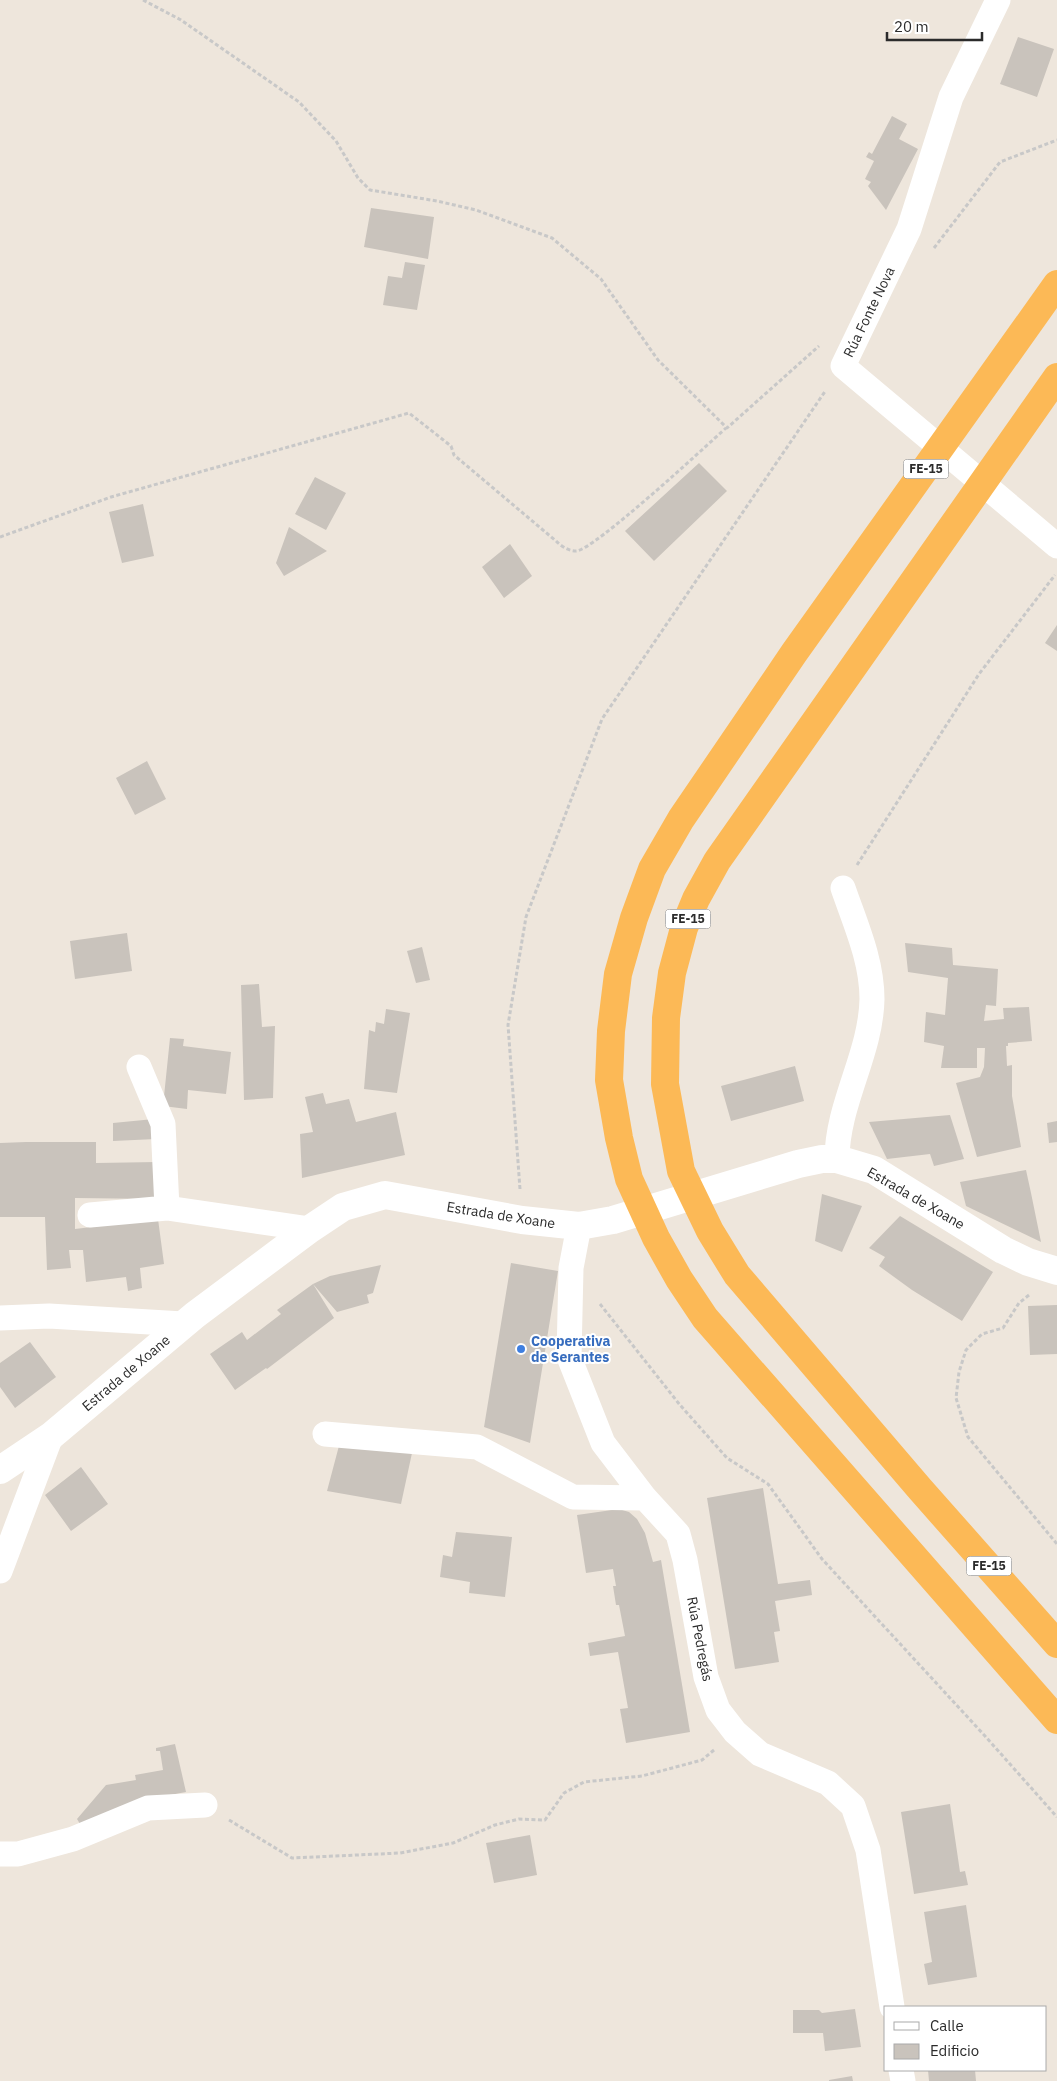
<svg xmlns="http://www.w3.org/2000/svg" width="1057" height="2081" font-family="'IBM Plex Sans',sans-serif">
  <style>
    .building { fill: #c9c3bc }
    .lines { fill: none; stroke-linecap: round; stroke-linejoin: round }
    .path { stroke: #c8c8c8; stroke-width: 3; stroke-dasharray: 4 2.5; stroke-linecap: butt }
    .minor { stroke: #fff; stroke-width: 25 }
    .secondary { stroke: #fff; stroke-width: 28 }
    .trunk { stroke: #fcb956; stroke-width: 28 }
    .shop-dot { fill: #3f7fe0; stroke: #fff; stroke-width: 2 }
    .labels { text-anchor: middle; stroke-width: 4; stroke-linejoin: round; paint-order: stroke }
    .shield { fill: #fff; stroke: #6b6b6b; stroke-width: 1 }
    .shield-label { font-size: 12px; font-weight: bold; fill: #2b2b2b }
    .street-label { font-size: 14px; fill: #2b2b2b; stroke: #fff }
    .shop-label { font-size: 14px; font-weight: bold; fill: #366cbe; stroke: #fff; text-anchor: start }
  </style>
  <rect width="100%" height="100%" fill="#eee6dc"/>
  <path class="building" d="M1018 37 1054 49 1037 97 1000 84Z
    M892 116 907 124 899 139 918 149 886 210 868 186 871 182 865 179 874 161 866 157 869 152 872 154Z
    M371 208 434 217 428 259 364 247Z
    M405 262 425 265 417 310 383 305 388 276 402 278Z
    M699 463 727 491 654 561 625 531Z
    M315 477 346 493 326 530 295 514Z
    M143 504 154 556 122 563 109 512Z
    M289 527 327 551 284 576 276 563Z
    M510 544 532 576 504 598 482 567Z
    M1057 625V651L1045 643Z
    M147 761 166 799 135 815 116 778Z
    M127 933 132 971 75 979 70 941Z
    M905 943 952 948 953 965 998 969 996 1006 986 1005 984 1021 1004 1019 1003 1008 1029 1007 1032 1041 1008 1043V1046H1006L1007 1066 1012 1065V1096L1021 1147 977 1157 956 1083 980 1077 984 1067 985 1048H977V1068H941L944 1046 924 1042 926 1012 945 1015 948 978 908 972Z
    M422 947 430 980 416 983 407 951Z
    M259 984 262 1027 275 1026 273 1098 244 1100 241 985Z
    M386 1009 410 1013 397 1093 364 1089 369 1030 375 1032 376 1022 384 1024Z
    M170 1038 184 1039 183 1046 231 1052 226 1094 188 1090 187 1109 163 1106Z
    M795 1066 804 1101 731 1121 721 1086Z
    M323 1093 326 1104 349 1099 356 1122 396 1112 405 1155 302 1178 300 1134 313 1132 305 1097Z
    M950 1115 964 1159 934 1166 930 1154 887 1159 869 1122Z
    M154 1119 156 1139 113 1141V1123Z
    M1057 1121V1142L1049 1143 1047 1123Z
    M26 1142H96V1163L157 1162 158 1199 75 1198V1229L158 1219 164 1264 140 1268 142 1288 128 1291 126 1277 86 1282 83 1250H69L71 1268 47 1270 45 1217H0V1143Z
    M1026 1170 1031 1193 1041 1242 966 1206 960 1182Z
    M822 1194 862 1206 842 1252 815 1241Z
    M900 1216 993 1272 962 1321 912 1290 879 1266 885 1257 869 1248Z
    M511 1263 558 1271 530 1443 484 1427Z
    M381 1265 373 1293 367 1295 369 1303 337 1312 313 1284 330 1276Z
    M313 1284 334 1318 267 1369 266 1368 235 1390 210 1354 242 1332 247 1340 281 1314 277 1310Z
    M1057 1305V1354L1030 1355 1028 1306Z
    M30 1342 56 1377 15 1408 0 1387V1363Z
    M340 1442 412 1453 401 1504 327 1491Z
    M81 1467 108 1504 71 1531 45 1495Z
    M763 1488 778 1584 810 1580 812 1595 775 1601 780 1631 774 1632 779 1662 735 1669 707 1498Z
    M619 1509 629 1512 637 1519 645 1533 653 1562 661 1560 690 1732 626 1743 620 1709 628 1708 618 1652 590 1656 588 1643 625 1636 619 1605H616L613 1586H616L613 1569 586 1573 577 1515Z
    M456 1532 512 1537 505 1597 469 1593 470 1582 440 1577 443 1555 452 1557Z
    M175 1744 186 1792 159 1797 83 1829 77 1819 106 1785 136 1780 135 1775 163 1770 160 1751H156V1748Z
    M950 1804 960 1872 965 1871 968 1885 914 1894 901 1812Z
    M530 1835 537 1875 494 1883 486 1843Z
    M966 1905 977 1977 928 1985 924 1964 932 1962 924 1912Z
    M855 2009 861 2047 825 2051 823 2033H793V2010H819L822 2013Z
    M928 2070H975L976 2081H929Z
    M852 2076 853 2081H829V2080Z"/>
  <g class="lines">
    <path class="path" d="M143 0 181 20 299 102 336 141 358 178 370 190 437 201 476 210 552 238 601 279 658 360 727 428 819 346
      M934 248 1000 162 1057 140
      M0 537 111 497 409 413 451 446 454 455 556 541C561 546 568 551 576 551 593 551 706 446 726 428
      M857 865 979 674 1055 575
      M520 1189 508 1025 526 917 602 719 826 390
      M1029 1295 1019 1303 1003 1328 982 1334 966 1350 959 1372 956 1398 968 1437 1057 1544
      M600 1304 680 1405 727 1458 768 1484 822 1559 985 1736 1057 1817
      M229 1820 292 1858 400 1853 453 1843 495 1825 519 1819 545 1820 564 1793 584 1782 642 1776 702 1760 714 1750"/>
    <path class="minor" d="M998 0 951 97 909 229 843 366 1057 546
      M139 1067 163 1124 167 1208 310 1229
      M837 1159C837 1104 871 1054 872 999 872 960 855 923 843 888
      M90 1215 167 1208
      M579 1226 571 1268 569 1357 603 1443 645 1498 678 1534 685 1560 706 1677 718 1710 735 1732 760 1754 828 1783 853 1806 868 1850 892 2007
      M0 1318 49 1316 183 1324
      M325 1434 477 1447 573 1497 645 1498
      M0 1571 51 1436
      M0 1854H18L73 1839 148 1808 205 1805
      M901 2070 903 2081"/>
    <path class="secondary" d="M0 1470 51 1436 195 1315 310 1229 343 1207 385 1195 522 1220 579 1226 613 1220 798 1164 822 1159H837L874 1170 1003 1250 1028 1262 1057 1271"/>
    <path class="trunk" d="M1057 284 794 653 681 819 652 869 634 918 618 974 611 1031 609 1080 619 1138 629 1179 656 1238 679 1279 705 1318 1057 1720
      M1057 377 717 861 696 899 684 928 672 973 666 1018 665 1084 681 1171 710 1231 737 1275 920 1489 1057 1644"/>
  </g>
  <circle class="shop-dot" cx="521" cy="1349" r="5"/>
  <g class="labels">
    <g class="shield">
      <rect x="903.5" y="459.5" width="45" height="19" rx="4"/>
      <rect x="665.5" y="909.5" width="45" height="19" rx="4"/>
      <rect x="966.5" y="1556.5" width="45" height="19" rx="4"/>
    </g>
    <g class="shield-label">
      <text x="926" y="473">FE-15</text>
      <text x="688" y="923">FE-15</text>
      <text x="989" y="1570">FE-15</text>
    </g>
    <g class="street-label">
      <text transform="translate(869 312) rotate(-64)" y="5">Rúa Fonte Nova</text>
      <text transform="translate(916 1198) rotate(30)" y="5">Estrada de Xoane</text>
      <text transform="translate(501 1215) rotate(9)" y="5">Estrada de Xoane</text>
      <text transform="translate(126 1373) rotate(-40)" y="5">Estrada de Xoane</text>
      <text transform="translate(700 1639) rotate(79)" y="5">Rúa Pedregás</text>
    </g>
    <g class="shop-label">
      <text x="531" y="1346">Cooperativa<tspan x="531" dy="16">de Serantes</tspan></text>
    </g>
  </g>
  <rect x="884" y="2006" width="162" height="65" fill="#ffffff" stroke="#aaaaaa"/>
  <rect x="894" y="2022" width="25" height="8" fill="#ffffff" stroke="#aaaaaa"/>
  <text x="930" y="2031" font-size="15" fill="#2b2b2b">Calle</text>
  <rect x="894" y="2044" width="25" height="15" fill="#c9c3bc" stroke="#aaaaaa"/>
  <text x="930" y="2056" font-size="15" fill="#2b2b2b">Edificio</text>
  <path d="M887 32v8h95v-8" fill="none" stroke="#2b2b2b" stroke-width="2.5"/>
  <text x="894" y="32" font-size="15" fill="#2b2b2b" stroke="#ffffff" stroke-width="4" paint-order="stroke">20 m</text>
</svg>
